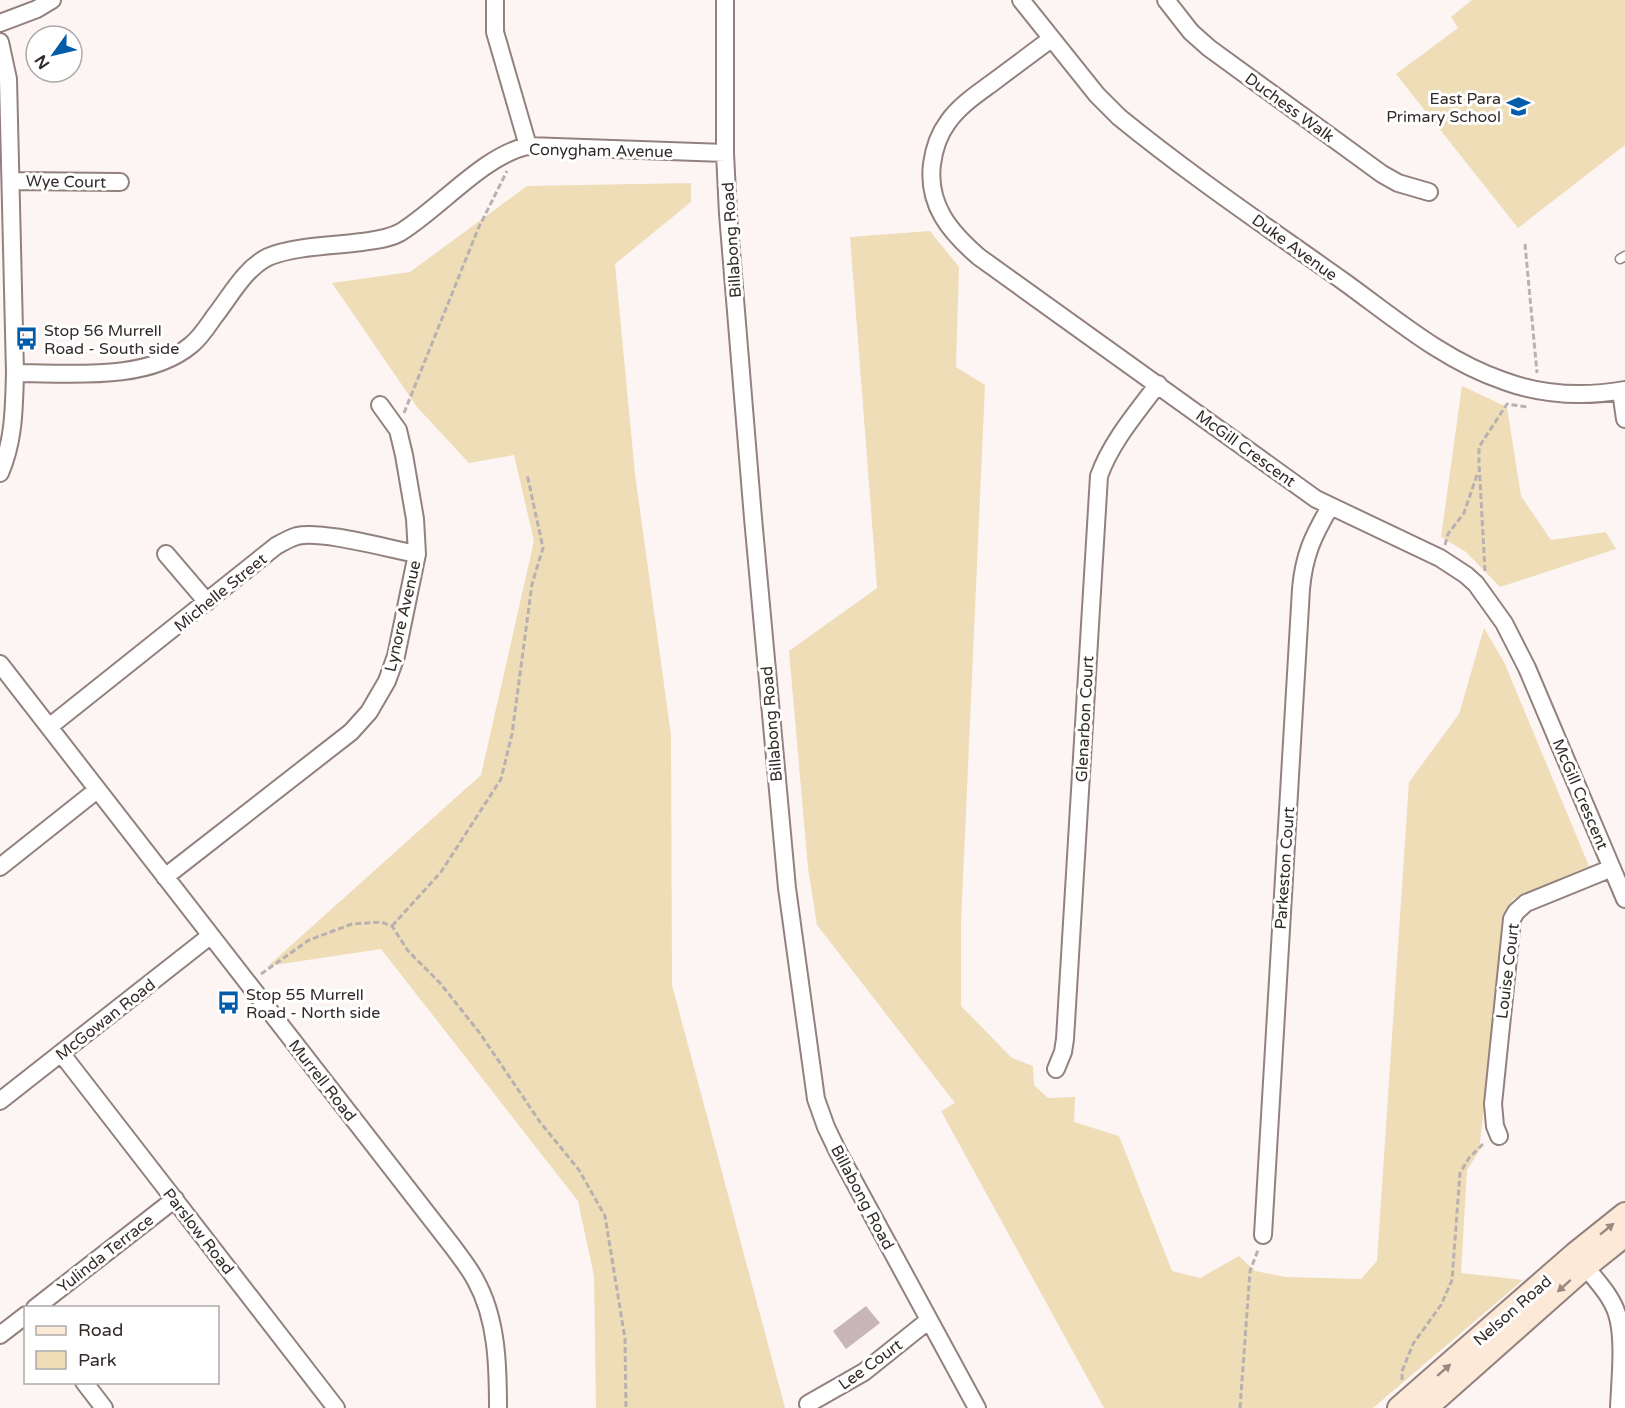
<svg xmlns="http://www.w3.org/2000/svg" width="1625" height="1408" font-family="'Varela Round',sans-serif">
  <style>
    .green { fill: #eeddb7 }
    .building { fill: #c8b5b9 }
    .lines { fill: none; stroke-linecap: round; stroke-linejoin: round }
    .service-casing { stroke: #92817d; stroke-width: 11 }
    .minor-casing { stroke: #92817d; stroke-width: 20 }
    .secondary-casing { stroke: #92817d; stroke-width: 26 }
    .path { stroke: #b8b1af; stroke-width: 3; stroke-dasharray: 6 3; stroke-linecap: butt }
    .service { stroke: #fff; stroke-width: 8 }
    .minor { stroke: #fff; stroke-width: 16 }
    .secondary { stroke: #fde9d8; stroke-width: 22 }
    .oneway { fill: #988a80 }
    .labels { text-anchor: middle; stroke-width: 6; stroke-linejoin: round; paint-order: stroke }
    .poi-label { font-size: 16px; fill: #322b29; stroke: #fff; text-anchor: start }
    .street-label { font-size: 16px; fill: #322b29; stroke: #fff }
  </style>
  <rect width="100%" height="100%" fill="#fdf5f4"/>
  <path class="green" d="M1472 0H1625V145L1518 228 1396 74 1458 28 1451 17Z
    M691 183V202L615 264 635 474 671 735 672 985 785 1408H596L594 1276 578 1201 381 949 268 966 481 775 534 541 514 455 469 463 417 407 332 283 410 272 527 186Z
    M930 231 959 267 956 367 985 385 961 924V1006L1012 1058 1033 1066 1034 1085 1048 1098 1075 1097 1074 1122 1119 1136 1172 1271 1200 1278 1239 1256 1255 1271 1286 1277 1361 1279 1377 1261 1409 782 1459 714 1484 628 1504 662 1589 866 1513 899 1506 915 1479 1151 1467 1170 1461 1273 1523 1280 1373 1408H1104L941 1111 955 1103 817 925 808 868 789 651 877 588 850 237Z
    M1462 386 1507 407 1521 496 1551 540 1606 532 1616 549 1500 587 1466 552 1441 537Z"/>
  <path class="building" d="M866 1306 880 1323 846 1349 833 1331Z"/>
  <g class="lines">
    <defs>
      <path id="service" d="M1620 259 1625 256"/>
      <path id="minor" d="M495 0V32L528 146
        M725 0V153L728 214 753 518 787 888 816 1099 826 1127 838 1152 977 1408
        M1021 0 1097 95 1119 117C1190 175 1267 227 1343 281 1393 317 1444 361 1504 381 1542 395 1585 397 1625 390
        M1166 0 1191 32 1209 48 1382 174 1398 183 1429 192
        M0 23 37 9 52 0
        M1051 39C1032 53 1012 68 992 83 977 94 959 106 948 122 939 134 934 149 932 164 927 205 950 232 979 257L1316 499 1440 558 1466 575 1476 584 1504 623 1527 668 1625 899
        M0 42 8 79 15 373C14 408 14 441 0 473
        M12 181 120 182
        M15 373C69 373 147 382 191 345 200 338 207 327 214 317 230 297 244 269 268 257 295 246 333 246 362 242 375 240 389 239 401 232 440 208 484 155 528 146L725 153
        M1621 391 1625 419
        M166 554 207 602
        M0 664 453 1247C461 1258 470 1269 476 1281 497 1319 498 1366 498 1408
        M49 727 276 546C283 542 290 538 297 536 322 530 389 549 417 554
        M0 867 97 790
        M165 877 351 732 369 712 387 681 396 656 417 554 415 519 404 455 398 430 380 405
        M61 1053 336 1408
        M1056 1069 1063 1052 1065 1039 1099 476C1111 442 1137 412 1158 384
        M0 1101 210 936
        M1499 1136 1495 1126 1493 1104 1512 919 1516 912 1526 903 1612 868
        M1263 1235 1301 589C1304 555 1313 536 1330 507
        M1580 1260C1592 1276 1611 1294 1617 1314 1625 1338 1620 1382 1619 1408
        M35 1308 175 1199
        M0 1335 26 1315
        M84 1382 104 1408
        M808 1404 864 1372 929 1320"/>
      <path id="secondary" d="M1399 1408 1575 1254 1625 1214
        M1426 1408 1585 1267 1625 1235"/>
    </defs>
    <use href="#service" class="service-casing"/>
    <use href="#minor" class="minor-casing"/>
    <use href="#secondary" class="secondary-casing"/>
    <path class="path" d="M1525 244 1537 373
      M404 413 478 229 507 171
      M1445 545 1448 534 1464 513 1478 472
      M1485 571 1479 463V447L1507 404 1527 407
      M392 926 441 872 501 779 512 734 532 584 543 548 527 474
      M261 974 309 940 352 924 381 922 392 926 408 951 440 983 479 1032 540 1122 579 1170 605 1216 625 1339 626 1408
      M1402 1380V1371L1413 1344 1441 1305 1452 1280 1460 1173 1469 1158 1484 1143
      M1240 1408 1250 1271 1258 1250"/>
    <use href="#service" class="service"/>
    <use href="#minor" class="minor"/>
    <use href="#secondary" class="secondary"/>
  </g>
  <defs><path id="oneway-solid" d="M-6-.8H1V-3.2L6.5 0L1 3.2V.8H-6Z" transform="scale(1.5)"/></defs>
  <g class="oneway">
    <use href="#oneway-solid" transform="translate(1607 1229) rotate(-39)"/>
    <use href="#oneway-solid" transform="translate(1564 1286) rotate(138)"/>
    <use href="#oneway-solid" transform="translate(1444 1370) rotate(-41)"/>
  </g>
  <defs>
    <symbol id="school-bare" viewBox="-9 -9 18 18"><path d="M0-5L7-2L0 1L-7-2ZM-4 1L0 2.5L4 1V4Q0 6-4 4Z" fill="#025caa" stroke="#fff" stroke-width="2.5" paint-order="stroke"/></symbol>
    <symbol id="bus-bare" viewBox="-9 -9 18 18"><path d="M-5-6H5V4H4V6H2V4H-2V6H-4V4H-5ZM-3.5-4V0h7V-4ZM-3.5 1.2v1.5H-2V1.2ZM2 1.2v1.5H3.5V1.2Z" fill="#025caa" stroke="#fff" stroke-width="2.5" paint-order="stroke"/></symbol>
  </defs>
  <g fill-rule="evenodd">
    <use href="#school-bare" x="1502" y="90" width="33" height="33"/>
    <use href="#bus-bare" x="10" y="322" width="33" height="33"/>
    <use href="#bus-bare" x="212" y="986" width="33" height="33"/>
  </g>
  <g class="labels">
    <g class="poi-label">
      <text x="1501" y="104" text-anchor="end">East Para<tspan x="1501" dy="18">Primary School</tspan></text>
      <text x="44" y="336">Stop 56 Murrell<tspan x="44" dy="18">Road - South side</tspan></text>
      <text x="246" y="1000">Stop 55 Murrell<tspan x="246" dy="18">Road - North side</tspan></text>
    </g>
    <g class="street-label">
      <text transform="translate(1290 107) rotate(36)" y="6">Duchess Walk</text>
      <text transform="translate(601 150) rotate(1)" y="6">Conygham Avenue</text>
      <text transform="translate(66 181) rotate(1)" y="6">Wye Court</text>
      <text transform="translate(731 240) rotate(-94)" y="6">Billabong Road</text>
      <text transform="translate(1295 247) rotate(36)" y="6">Duke Avenue</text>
      <text transform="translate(1246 448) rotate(36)" y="6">McGill Crescent</text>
      <text transform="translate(220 592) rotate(-39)" y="6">Michelle Street</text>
      <text transform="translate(402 616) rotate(-77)" y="6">Lynore Avenue</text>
      <text transform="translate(1084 719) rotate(-87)" y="6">Glenarbon Court</text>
      <text transform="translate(771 724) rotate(-95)" y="6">Billabong Road</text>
      <text transform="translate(1581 794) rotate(67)" y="6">McGill Crescent</text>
      <text transform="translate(1284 868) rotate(-86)" y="6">Parkeston Court</text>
      <text transform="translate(1507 971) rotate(-83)" y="6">Louise Court</text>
      <text transform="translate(105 1019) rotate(-38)" y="6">McGowan Road</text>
      <text transform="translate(323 1080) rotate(52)" y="6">Murrell Road</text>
      <text transform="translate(863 1197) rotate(62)" y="6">Billabong Road</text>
      <text transform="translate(199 1231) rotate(52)" y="6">Parslow Road</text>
      <text transform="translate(105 1253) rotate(-38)" y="6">Yulinda Terrace</text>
      <text transform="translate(1512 1310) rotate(-41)" y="6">Nelson Road</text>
      <text transform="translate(870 1364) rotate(-36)" y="6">Lee Court</text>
    </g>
  </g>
  <rect x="24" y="1306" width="195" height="78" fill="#ffffff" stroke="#adaaa9" stroke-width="1.5"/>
  <rect x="36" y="1326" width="30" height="9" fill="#fde9d8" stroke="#adaaa9" stroke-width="1.5"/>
  <text x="78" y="1336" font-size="18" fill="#322b29">Road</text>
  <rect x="36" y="1351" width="30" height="18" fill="#eeddb7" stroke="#adaaa9" stroke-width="1.5"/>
  <text x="78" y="1366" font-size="18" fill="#322b29">Park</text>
  <g transform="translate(54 54) rotate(236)"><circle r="28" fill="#ffffff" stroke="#adaaa9" stroke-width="1.5"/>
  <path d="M0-4.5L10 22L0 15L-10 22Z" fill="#025caa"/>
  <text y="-9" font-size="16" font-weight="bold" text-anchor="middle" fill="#322b29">N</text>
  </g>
</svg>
